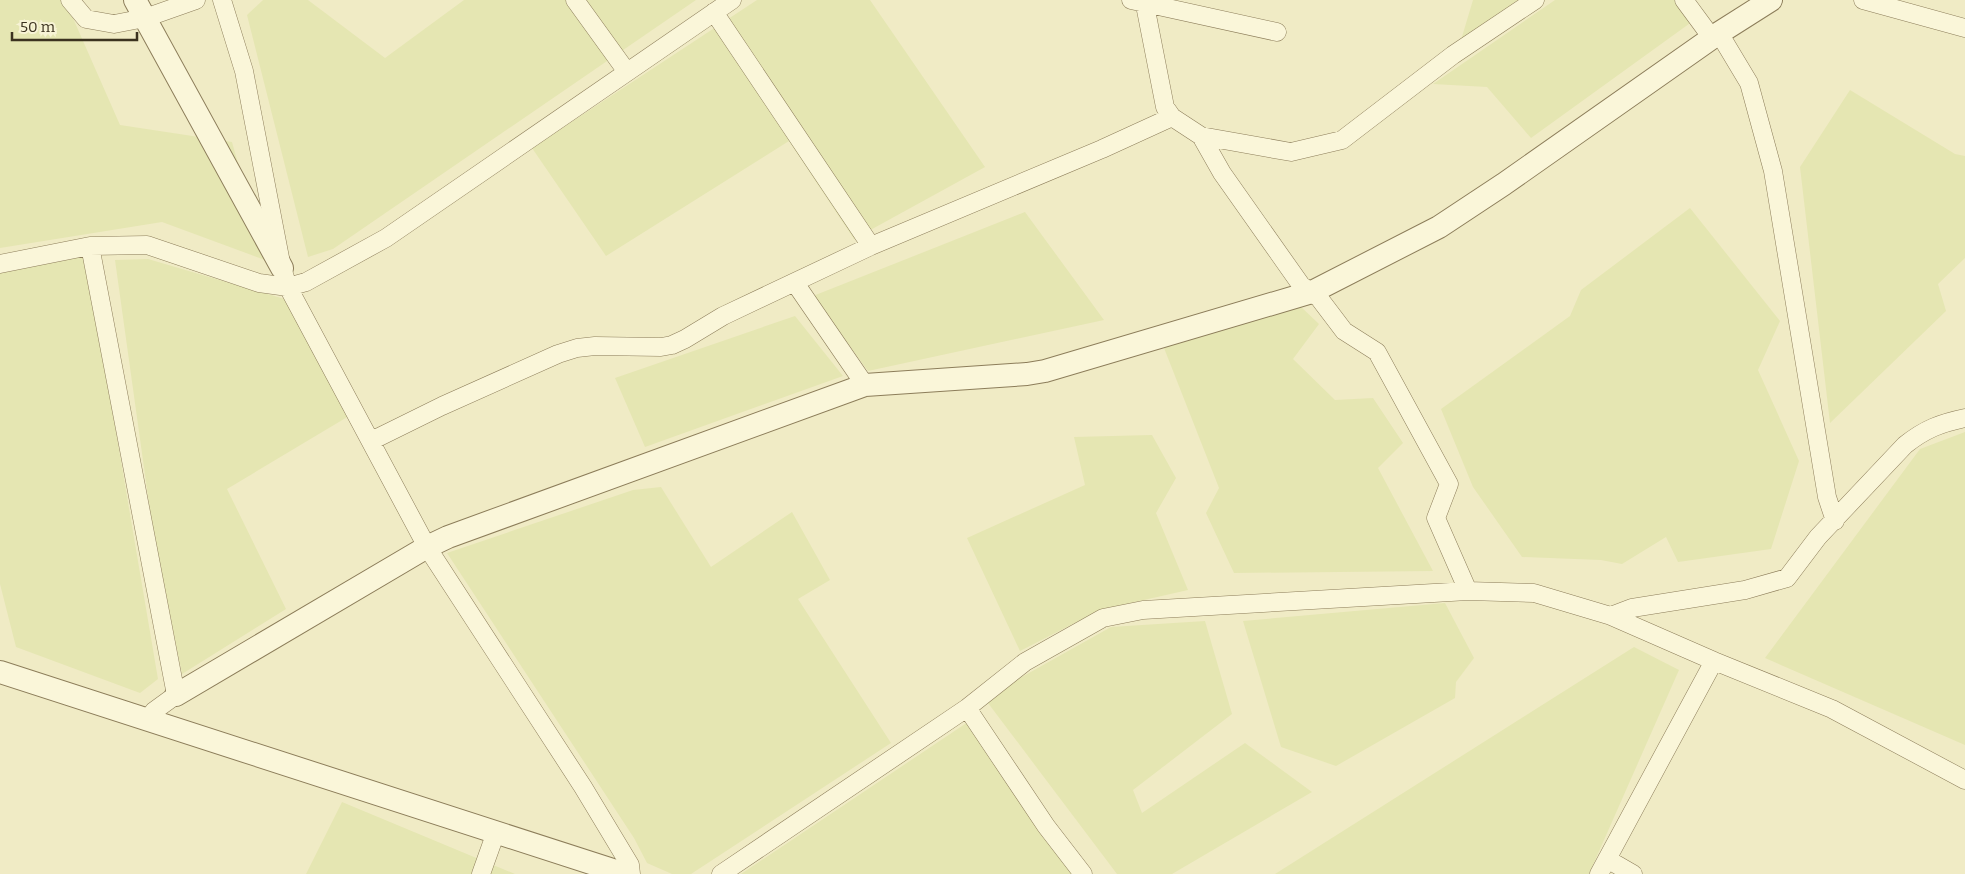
<svg xmlns="http://www.w3.org/2000/svg" width="1965" height="874" font-family="Bitter,serif">
  <style>
    .farmland { fill: #e5e6b2 }
    .lines { fill: none; stroke-linecap: round; stroke-linejoin: round }
    .minor-casing { stroke: #8c7d5a; stroke-width: 19 }
    .tertiary-casing { stroke: #8c7d5a; stroke-width: 24 }
    .minor { stroke: #faf6d9; stroke-width: 18 }
    .tertiary { stroke: #faf6d9; stroke-width: 22 }
  </style>
  <rect width="100%" height="100%" fill="#f0ebc5"/>
  <path class="farmland" d="M0 0H65L120 125 232 142 265 260 162 222 0 248Z
    M263 0H308L385 58 464 0H696L333 249 308 257 247 15Z
    M757 0H870L985 167 854 239 789 141 606 256 532 148Z
    M1473 0H1518L1461 40Z
    M1555 0H1674L1693 21 1531 138 1487 87 1433 84Z
    M1850 90 1955 154 1965 156V258L1938 284 1946 311 1830 423 1800 167Z
    M1690 208 1780 321 1758 370 1799 461 1771 549 1678 562 1666 537 1622 564 1601 560 1522 557 1473 487 1441 409 1570 316 1581 290Z
    M1025 212 1104 320 868 371 813 296Z
    M86 255 158 679 140 693 16 647 0 584V273Z
    M148 259 288 300 349 416 227 489 286 609 182 674 153 532 115 260Z
    M1299 305 1319 324 1293 359 1335 400 1373 398 1403 443 1378 468 1433 571 1234 573 1206 513 1219 488 1164 348Z
    M795 316 843 376 645 447 615 378Z
    M1965 432V745L1765 658 1920 449Z
    M1152 435 1176 478 1156 513 1188 590 1100 610 1020 651 967 538 1085 485 1074 437Z
    M661 487 711 567 792 512 830 580 798 599 891 743 691 874H672L647 863 634 838 447 553 633 490Z
    M1445 603 1474 658 1456 682 1455 698 1336 766 1281 747 1243 621Z
    M1205 621 1232 714 1133 790 1142 813 1245 743 1312 792 1172 874H1117L988 703 1011 683 1111 627Z
    M1634 647 1679 670 1589 874H1275Z
    M974 718 1083 874H741Z
    M342 802 515 874H306Z"/>
  <g class="lines">
    <defs>
      <path id="minor" d="M70 0 86 19 114 24 145 18 196 0
        M222 0 244 71 282 268 288 287 427 547 583 787 630 865 631 874
        M575 0 627 72
        M1131 0 1277 32
        M1144 0 1165 107 1172 117 1201 136 1222 173 1301 285 1319 298 1344 331 1377 352 1449 484 1436 518 1468 591
        M1684 0 1712 38
        M1863 0 1965 28
        M714 12 871 246
        M1719 33 1749 83 1773 171 1827 497 1835 521
        M1201 136 1291 152 1342 140 1453 55 1535 0
        M90 246 176 695 154 711 147 720
        M0 264 90 246 147 245 259 283 288 287 306 282 386 238 732 0
        M795 283 865 385
        M371 441 442 406 558 354 577 348 595 346 661 347 672 345 685 339 723 316 871 246 1102 149 1172 117
        M1611 616 1714 661
        M967 708 1046 826 1083 874
        M1607 859 1633 874
        M481 874 496 832
        M721 874 967 708 1025 662 1103 618 1143 610 1468 591 1534 593 1611 616 1632 608 1745 590 1787 578 1818 537 1905 445C1925 429 1941 423 1965 418
        M1599 874 1714 661 1832 709 1965 780"/>
      <path id="tertiary" d="M135 0 282 268
        M0 672 625 874
        M176 695 427 547 448 537 865 385 1027 374 1045 371 1312 292 1439 227 1504 184 1719 33 1771 0"/>
    </defs>
    <use href="#minor" class="minor-casing"/>
    <use href="#tertiary" class="tertiary-casing"/>
    <use href="#minor" class="minor"/>
    <use href="#tertiary" class="tertiary"/>
  </g>
  <path d="M12 32v8h125v-8" fill="none" stroke="#3b321f" stroke-width="2.5"/>
  <text x="20" y="32" font-size="15" fill="#3b321f" stroke="#f7f3d5" stroke-width="4" paint-order="stroke">50 m</text>
</svg>
